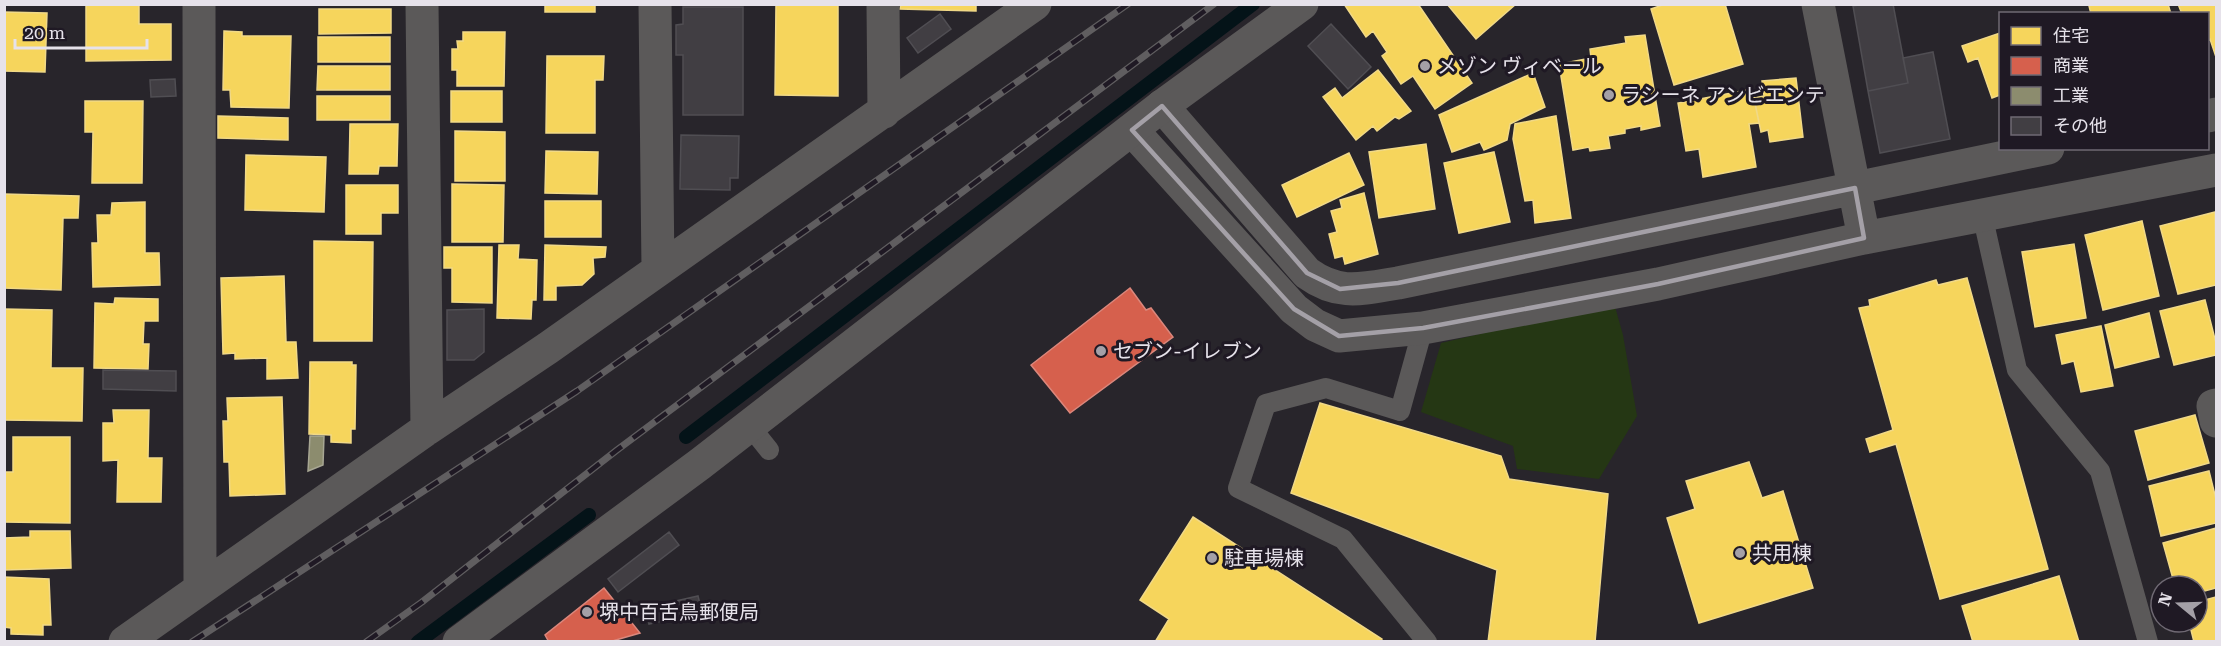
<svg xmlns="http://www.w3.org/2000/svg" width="2221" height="646" font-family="'Roboto Serif','Noto Sans JP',serif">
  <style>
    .green { fill: #253714 }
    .homes { fill: #f6d55c; stroke: #f1d987; stroke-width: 1.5 }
    .shops { fill: #d6604d; stroke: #db877c; stroke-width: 1.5 }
    .industry { fill: #8c8c6e; stroke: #a7a693; stroke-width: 1.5 }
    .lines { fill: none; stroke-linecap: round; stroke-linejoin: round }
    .stream { stroke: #041318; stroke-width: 14 }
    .building { fill: #413e43; stroke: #504e53; stroke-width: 1.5 }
    .service { stroke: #5b5959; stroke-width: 20 }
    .minor { stroke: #5b5959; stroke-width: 33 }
    .tertiary { stroke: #5b5959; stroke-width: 33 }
    .rail-casing { stroke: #605e60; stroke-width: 7 }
    .rail { stroke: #1f1924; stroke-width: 4.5; stroke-dasharray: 14; stroke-linecap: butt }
    .marked { fill: none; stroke: #a4a0a7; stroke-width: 4.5; stroke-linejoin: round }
    .poi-dot { fill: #a4a0a7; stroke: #1f1924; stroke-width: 2 }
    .labels { text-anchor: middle; stroke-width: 6; stroke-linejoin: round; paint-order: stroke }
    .poi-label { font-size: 20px; fill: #e6e2ea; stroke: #1f1924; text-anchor: start }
  </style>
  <rect width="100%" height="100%" fill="#28252b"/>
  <path class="green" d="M1614 303 1623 335 1637 416 1599 479 1517 469 1513 446 1421 412 1441 343Z"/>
  <path class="homes" d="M86 4H139V24H171V60L86 61Z
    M545 4H595V12H545Z
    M776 4H838V96L775 95Z
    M901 4H976V11L900 9Z
    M1344 4H1418L1472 83 1435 109 1413 76 1401 84 1382 56 1387 52 1373 31 1366 37Z
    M1447 4H1516L1476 39Z
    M1665 4H1725L1743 64 1674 85 1651 9Z
    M2093 4H2168L2171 14H2091L2089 6Z
    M2178 4H2216V57L2210 39 2208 40V14H2182Z
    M319 9H391V33L319 34Z
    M4 12 47 13 45 72 4 71Z
    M224 31 242 32V36H291L289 108 231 107 230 90H223Z
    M463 32H505L504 86H457V70H452V49H458L457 41H463Z
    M2000 33V95L1992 98 1978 58 1968 62 1962 46Z
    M1645 35 1660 126 1641 130V126L1625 129V133L1608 136 1610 148 1590 151 1589 147 1573 150 1559 64 1591 58 1590 49 1626 43 1625 37Z
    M318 37H390V62H318Z
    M547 56H604L603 80H595V133H546Z
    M318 66H390V90H317Z
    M1378 70 1411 111 1399 119 1395 117 1377 131 1373 126 1356 140 1323 97 1335 88 1342 98Z
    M1533 73 1545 107 1510 124 1507 140 1484 150 1480 142 1452 152 1439 115Z
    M1796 78 1803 137 1770 142 1768 130 1761 132 1754 98 1764 96 1762 81Z
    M1752 89 1759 123 1749 124 1756 167 1703 177 1699 149 1686 151 1678 103Z
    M451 91H502V122H451Z
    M317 96H390V120H317Z
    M85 101H143L142 183H92L93 132H85Z
    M218 116 288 118V140L218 138Z
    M1556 116 1571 218 1535 223 1533 200 1525 201 1513 139 1515 124Z
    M350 124H398L397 166H379L378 174H349Z
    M455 131 505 132V181H455Z
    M1426 144 1435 209 1379 218 1369 152Z
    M546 151 598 152 597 194 545 193Z
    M1494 152 1510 222 1459 233 1444 163Z
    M1349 153 1364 185 1297 217 1282 185Z
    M246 155 326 157 324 212 245 210Z
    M452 184 504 185 503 242H452Z
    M346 185H398V213H381V234H346Z
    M1364 193 1378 254 1345 264 1343 256 1335 258 1329 234 1337 232 1331 211 1342 208 1340 200Z
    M4 194 79 196 78 218H63L61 290 4 288Z
    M545 201H601V237H545Z
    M145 202V253H159L160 285 93 287 92 243H98L97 215H111L112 203Z
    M2215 212 2216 285 2178 294 2160 226Z
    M2142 221 2159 296 2103 310 2085 235Z
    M314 241 373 242 372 341H314Z
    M2074 244 2086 318 2035 327 2022 252Z
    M499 245H519L518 259 537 260 536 300H532L531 319 497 318Z
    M545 245 606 247 605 257 593 258 594 274 582 285 556 286V300H544Z
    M444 247H492V303L452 302V268H444Z
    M284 276 286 342H296L298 378 267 379V358L235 359V353L223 354 221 278Z
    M1967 278 2048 569 1940 599 1896 444 1870 452 1866 439 1893 430 1859 308 1870 306 1869 300 1936 280 1938 285Z
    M115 298 158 299V321H144L143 344H149L148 369 94 368 95 303 114 304Z
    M2205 300 2216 343V355L2174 365 2160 311Z
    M4 309 52 310 51 368H83L82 421 4 420Z
    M2149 313 2159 357 2115 368 2105 325Z
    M2101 326 2113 386 2081 392 2074 361 2062 364 2056 335Z
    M310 362H352V365H356L355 429H351V443L331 442V435L309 434Z
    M282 397 285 494 230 496 229 462H224L223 421H228L227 398Z
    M1320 403 1501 456 1509 479 1608 494 1595 642H1488L1497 570 1291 493Z
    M113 410H149L148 458H162L161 502H117L118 460 103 461V423H114Z
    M2195 415 2209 463 2148 480 2135 431Z
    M13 437H70V523L4 522V472H13Z
    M1749 462 1762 498 1783 491 1813 588 1699 623 1667 518 1695 509 1686 481Z
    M2209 471 2216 499V523L2161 536 2149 486Z
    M1193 517 1382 639 1381 642H1155L1169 619 1140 600Z
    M2216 528V588L2197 593V586H2175L2163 543Z
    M30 531H70L71 568 4 570V538L30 537Z
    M2059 576 2079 642H1973L1962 606Z
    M4 577 49 579 51 625H43V635L11 634V628L4 627Z
    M2216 597V642H2194L2189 622H2197V602Z"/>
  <path class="shops" d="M1130 288 1146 310 1151 308 1173 337 1070 413 1031 365Z
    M604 588 640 633 609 642H549L545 635Z"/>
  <path class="industry" d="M310 436H324L323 465 308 471Z"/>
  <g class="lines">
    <path class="stream" d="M686 437 1253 4
      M418 642 589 515"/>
  </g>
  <path class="building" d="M1865 4H1893L1908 83 1868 91 1853 6Z
    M683 7H743V115H683V55H676V25L683 24Z
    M940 14 951 29 918 53 907 38Z
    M1331 24 1371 67 1348 89 1308 46Z
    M1933 52 1950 139 1880 153 1868 91 1908 83 1903 58Z
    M175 79 176 96 151 97 150 80Z
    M681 135 739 136 738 178H730V190L680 189Z
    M484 309V352L474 360H447V310Z
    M103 370 176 371V391L103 389Z
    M669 532 679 545 618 592 608 579Z
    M698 596 702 612 649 624 645 608Z"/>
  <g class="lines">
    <path class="service" d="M1982 214 2017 370 2100 471 2148 642
      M1423 328 1400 411 1326 388 1266 404 1238 488 1343 539 1427 642
      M749 425 769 450"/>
    <path class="minor" d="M199 4 200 587
      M422 4 427 429
      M655 4 658 269
      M883 4 884 112
      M1818 4 1864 238
      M1162 106 1307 273C1339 296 1361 289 1398 283L2048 148
      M2208 116 2216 114
      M1132 130 1294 309 1315 325 1339 336 1423 328 1658 284 1864 238 2216 170
      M2216 405 2213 406 2216 421
      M125 642 427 429 548 348 1035 4"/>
    <path class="tertiary" d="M459 642 700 464 1162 106 1302 4"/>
    <defs>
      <path id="rail" d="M192 642 577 391 1128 4
        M366 642 422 602 617 450 1214 4"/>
    </defs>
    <use href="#rail" class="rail-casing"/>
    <use href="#rail" class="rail"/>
  </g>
  <path class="marked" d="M1162 106 1307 273 1340 289 1398 283 1855 188 1864 238 1658 284 1423 328 1339 336 1294 309 1132 130Z"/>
  <g class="poi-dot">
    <circle cx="1425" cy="66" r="6"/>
    <circle cx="1609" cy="95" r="6"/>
    <circle cx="1101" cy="351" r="6"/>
    <circle cx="1740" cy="553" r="6"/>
    <circle cx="1212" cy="558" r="6"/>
    <circle cx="587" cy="612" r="6"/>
  </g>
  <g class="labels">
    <g class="poi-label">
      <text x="1437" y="73">メゾン ヴィベール</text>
      <text x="1621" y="102">ラシーネ アンビエンテ</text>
      <text x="1113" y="358">セブン-イレブン</text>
      <text x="1752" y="560">共用棟</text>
      <text x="1224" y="565">駐車場棟</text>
      <text x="599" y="619">堺中百舌鳥郵便局</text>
    </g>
  </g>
  <rect width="2221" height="646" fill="none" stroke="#e6e2ea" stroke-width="12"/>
  <rect x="1999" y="12" width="210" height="138" fill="#1f1924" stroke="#6f6973" stroke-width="1.5"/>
  <rect x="2011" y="27" width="30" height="18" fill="#f6d55c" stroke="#6f6973" stroke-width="1.5"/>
  <text x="2053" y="42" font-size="18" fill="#e6e2ea">住宅</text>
  <rect x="2011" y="57" width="30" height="18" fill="#d6604d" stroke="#6f6973" stroke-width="1.5"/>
  <text x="2053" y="72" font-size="18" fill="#e6e2ea">商業</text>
  <rect x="2011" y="87" width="30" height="18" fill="#8c8c6e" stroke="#6f6973" stroke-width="1.5"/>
  <text x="2053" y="102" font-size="18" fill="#e6e2ea">工業</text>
  <rect x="2011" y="117" width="30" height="18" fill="#413e43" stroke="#6f6973" stroke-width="1.5"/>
  <text x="2053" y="132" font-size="18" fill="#e6e2ea">その他</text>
  <g transform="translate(2179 604) rotate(289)"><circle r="28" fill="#1f1924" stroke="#6f6973" stroke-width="1.5"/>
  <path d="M0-4.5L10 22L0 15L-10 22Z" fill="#a4a0a7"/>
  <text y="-9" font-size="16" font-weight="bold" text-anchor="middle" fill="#e6e2ea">N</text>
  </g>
  <path d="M15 39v9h132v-9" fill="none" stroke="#e6e2ea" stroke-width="3"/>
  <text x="24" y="39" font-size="18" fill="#e6e2ea" stroke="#1f1924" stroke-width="4.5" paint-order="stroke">20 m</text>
</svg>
